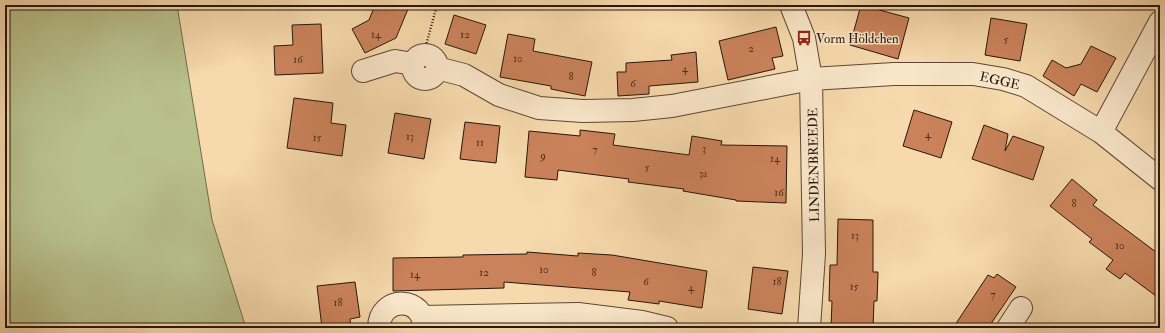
<svg xmlns="http://www.w3.org/2000/svg" width="1165" height="333" font-family="'IM FELL Double Pica',serif">
  <style>
    .green { fill: #b8c08c; stroke: #706b4d }
    .building { fill: #ca825a; stroke: #28160e }
    .lines { fill: none; stroke-linecap: round; stroke-linejoin: round }
    .minor-casing { stroke: #5c4736; stroke-width: 24 }
    .path { stroke: #28160e; stroke-width: 2.5; stroke-dasharray: 1 2; stroke-linecap: butt }
    .minor { stroke: #f9e6c9; stroke-width: 22 }
    .labels { text-anchor: middle; stroke-width: 3; stroke-linejoin: round; paint-order: stroke }
    .number-label { font-size: 11px; fill: #503121 }
    .poi-label { font-size: 13px; fill: #28160e; stroke: #f9e6c9; text-anchor: start }
    .street-label { font-size: 13px; fill: #28160e; stroke: #f9e6c9 }
  </style>
  <rect width="100%" height="100%" fill="#f6d9ac"/>
  <filter id="stains"><feTurbulence type="fractalNoise" baseFrequency=".005" numOctaves="4"/><feColorMatrix values="0 0 0 0 .2 0 0 0 0 .09 0 0 0 0 .02 0 0 0 .5 -.17"/></filter>
  <radialGradient id="worn" r=".72"><stop offset=".6" stop-color="#630" stop-opacity="0"/><stop offset="1" stop-color="#630" stop-opacity=".3"/></radialGradient>
  <path class="green" d="M5 5H177L212 220 246 328H5Z"/>
  <path class="building" d="M375 5H396L408 9 396 38 365 53 352 29 369 20Z
    M861 5 909 18 898 59 850 45Z
    M454 15 486 25 476 54 445 44Z
    M991 18 1027 24 1020 61 985 55Z
    M321 24 323 73 275 75 274 46 293 45 292 25Z
    M776 27 783 56 772 58 775 69 728 80 719 41Z
    M508 34 535 39 533 51 592 62 585 96 551 89V86L500 77Z
    M1091 46 1116 58 1097 92 1081 84 1074 96 1043 76 1052 60 1066 68 1081 64Z
    M696 52 698 82 649 86V94L618 96 617 72H626V63L672 60 671 55Z
    M294 98 333 103 331 123 346 125 342 156 287 148Z
    M914 110 952 122 941 158 903 146Z
    M395 113 431 119 424 159 388 153Z
    M465 122 500 126 496 163 460 159Z
    M984 125 1008 134 1005 151 1013 136 1044 147 1033 180 972 159Z
    M580 130 615 134 613 145 689 155 692 136 722 141 721 145 787 146 786 203 736 201V200L683 191 684 189 628 182 629 179 558 170 557 180 525 177 529 131 580 136Z
    M1072 179 1097 200 1093 205 1160 255V299L1125 273 1120 279 1106 269 1113 260 1089 242 1092 239 1050 206Z
    M838 219 873 220V272H878L877 301H874L873 328H831L832 301H829L830 265H837Z
    M527 252 578 256V253L612 255 707 271 702 308 659 301V304L628 300 630 292 504 282V288L393 291V258L463 257V255L527 254Z
    M753 267 788 271 782 314 748 309Z
    M997 274 1016 287 988 328H953L988 275 994 278Z
    M355 282 360 317 350 319 351 328H322L317 286Z"/>
  <g class="lines">
    <defs>
      <path id="minor" d="M791 5 804 38 811 79 814 254 809 328
        M413 67a12 12 0 1 1 24 0a12 12 0 1 1-24 0Z
        M437 68 464 75 499 95 539 108 583 111 633 110 672 106 811 79 894 74H973L1003 79 1026 86 1101 132 1160 179
        M363 71 395 61 413 64
        M1101 132 1160 22
        M422 317 578 314 642 322 667 328
        M379 328C379 294 427 297 423 328
        M1008 328 1021 308"/>
    </defs>
    <use href="#minor" class="minor-casing"/>
    <path class="path" d="M425 49 437 5"/>
    <use href="#minor" class="minor"/>
  </g>
  <defs>
    <symbol id="bus-bare" viewBox="-9 -9 18 18"><path d="M-5-6H5V4H4V6H2V4H-2V6H-4V4H-5ZM-3.5-4V0h7V-4ZM-3.5 1.2v1.5H-2V1.2ZM2 1.2v1.5H3.5V1.2Z" fill="#8f2418" stroke="#f9e6c9" stroke-width="2.5" paint-order="stroke"/></symbol>
  </defs>
  <g fill-rule="evenodd">
    <use href="#bus-bare" x="793" y="27" width="22" height="22"/>
  </g>
  <g class="labels">
    <g class="number-label">
      <text x="376" y="38">14</text>
      <text x="465" y="38">12</text>
      <text x="1006" y="43">5</text>
      <text x="751" y="52">2</text>
      <text x="518" y="62">10</text>
      <text x="298" y="63">16</text>
      <text x="685" y="72">4</text>
      <text x="571" y="80">8</text>
      <text x="633" y="87">6</text>
      <text x="928" y="138">4</text>
      <text x="410" y="140">13</text>
      <text x="317" y="141">15</text>
      <text x="480" y="146">11</text>
      <text x="704" y="152">3</text>
      <text x="595" y="153">7</text>
      <text x="543" y="159">9</text>
      <text x="775" y="162">14</text>
      <text x="647" y="171">5</text>
      <text x="703" y="177">3a</text>
      <text x="779" y="196">16</text>
      <text x="1074" y="207">8</text>
      <text x="855" y="239">13</text>
      <text x="1120" y="249">10</text>
      <text x="544" y="273">10</text>
      <text x="484" y="276">12</text>
      <text x="594" y="276">8</text>
      <text x="415" y="278">14</text>
      <text x="646" y="285">6</text>
      <text x="777" y="285">18</text>
      <text x="854" y="290">15</text>
      <text x="691" y="291">4</text>
      <text x="993" y="298">7</text>
      <text x="338" y="306">18</text>
    </g>
    <g class="poi-label">
      <text x="816" y="43">Vorm Höldchen</text>
    </g>
    <g class="street-label">
      <text transform="translate(1000 80) rotate(13)" y="5">EGGE</text>
      <text transform="translate(813 165) rotate(-91)" y="5">LINDENBREEDE</text>
    </g>
  </g>
  <rect width="1165" height="333" fill="none" stroke="#f6d9ac" stroke-width="20"/>
  <rect x="6" y="6" width="1153" height="321" fill="none" stroke="#28160e" stroke-width="2"/>
  <rect x="10" y="10" width="1145" height="313" fill="none" stroke="#28160e"/>
  <rect width="100%" height="100%" filter="url(#stains)"/>
  <rect width="100%" height="100%" fill="url(#worn)"/>
</svg>
